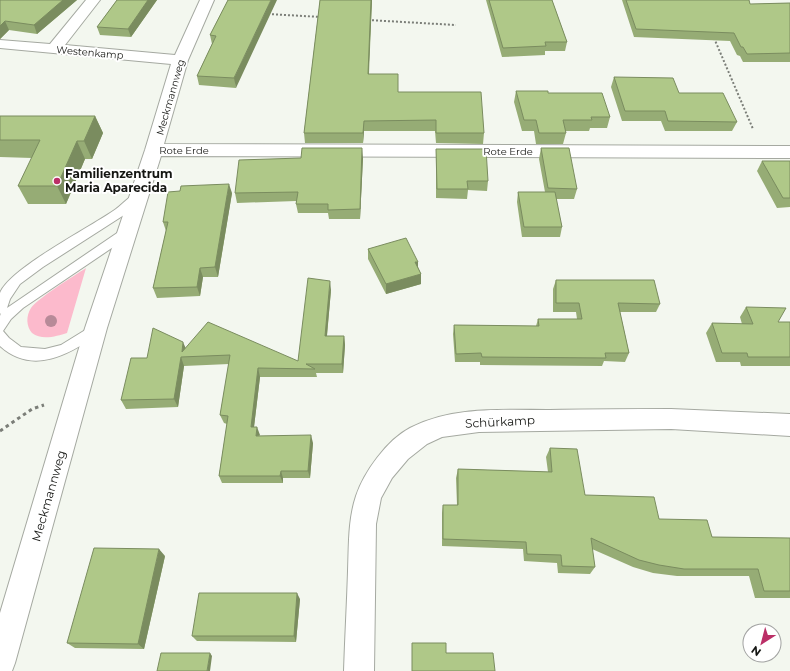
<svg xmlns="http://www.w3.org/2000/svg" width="790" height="671" font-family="Montserrat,sans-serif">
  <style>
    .green { fill: #fcbacc }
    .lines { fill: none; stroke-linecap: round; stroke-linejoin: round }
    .lane-casing { stroke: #a5a9a1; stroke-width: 2 }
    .street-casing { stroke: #a5a9a1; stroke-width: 2 }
    .path-far1 { stroke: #7b7e78; stroke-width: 2; stroke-dasharray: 2 2; stroke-linecap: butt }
    .path { stroke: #7b7e78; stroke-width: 3; stroke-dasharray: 3.5 3.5; stroke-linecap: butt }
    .lane { fill: #fff; fill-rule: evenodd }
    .street { fill: #fff; fill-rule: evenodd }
    .tree { fill: #b78a98 }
    .wall { fill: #96ac75 }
    .shaded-wall { fill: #7a8c5f }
    .building { fill: #afc888; stroke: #7a8c5f }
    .poi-dot { fill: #bb2f67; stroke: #fff; stroke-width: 1.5 }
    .labels { text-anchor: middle; stroke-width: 4; stroke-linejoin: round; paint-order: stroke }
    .far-street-label { font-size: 10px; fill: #151613; stroke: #fff }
    .poi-label { font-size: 12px; font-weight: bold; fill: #151613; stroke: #fff; text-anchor: start }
    .street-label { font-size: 12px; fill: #151613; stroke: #fff }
  </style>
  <rect width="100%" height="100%" fill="#f3f7ef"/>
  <path class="green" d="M86 268 67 333C57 336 42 341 32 333 26 326 26 316 31 308 38 298 74 276 86 268Z"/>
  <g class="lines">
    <defs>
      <path id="lane" d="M138 193 142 194 144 197 142 200 124 215 43 267 20 284 10 299 7 308 123 229H131L133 232 131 235 23 308 11 319 3 331 9 338 21 347 45 349 61 345 95 324 100 325 101 329 100 333C70 354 33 376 0 346V316L1 313 0 314C0 308 0 298 0 293 10 268 91 227 116 209 123 204 129 196 138 193Z"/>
      <path id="street" d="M86 0H100L65 45 175 55 200 0H214L188 60 164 144 790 146V158L161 156 107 328 15 663 12 671H0V613L85 328 145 150 171 64 0 48V40L50 44Z
        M671 409 790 414V436L671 429 479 432 442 437 427 444 408 459 392 478 381 498 376 524 374 671H344C345 638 347 604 348 571 349 546 348 520 356 496 364 472 387 440 410 428 452 406 504 410 550 410 590 409 631 409 671 409Z"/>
    </defs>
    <use href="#lane" class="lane-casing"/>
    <use href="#street" class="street-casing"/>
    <path class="path-far1" d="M268 14 321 17
      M368 20 456 25
      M714 38 753 129"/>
    <path class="path" d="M0 431 32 409 44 405"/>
    <use href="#lane" class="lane"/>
    <use href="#street" class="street"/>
  </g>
  <circle class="tree" cx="51" cy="321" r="6"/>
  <path class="wall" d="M0 0H77L37 34 9 30 0 39Z
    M117 0H157L131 37 100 35 97 27Z
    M228 0 236 88 199 85 197 76 212 44 210 35Z
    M320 0H372L369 74 398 92 484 133 483 144 436 143 435 131H364L363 143H305L304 133Z
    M486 0H552L567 42 565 51H545V55L502 57Z
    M622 0H720L750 4 790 3V62H743L740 56 737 55 730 41 634 37Z
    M614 77 679 93 737 122 732 131H665L661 121H622L611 87Z
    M516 91 548 93 610 117 607 128H590L589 131H565L566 133 563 144H536L534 131H522L514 102Z
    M0 116H95L103 133 92 159H85L66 204H28L18 186 32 158 0 157Z
    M541 148 577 189 574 199H556L562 227 560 237H522L517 202 518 192H545L539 159Z
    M436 149 488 181 487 191 468 190 467 199 436 198Z
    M363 158 360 219H329L328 213H298L296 204V201L237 203 235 193Z
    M762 161H790V207L777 208 757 171Z
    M232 193 218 277H203L200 296 157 298 153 288 166 231 163 222Z
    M368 249 418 262V267L421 274V284L386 294 368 259Z
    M556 280 660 304 656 312H620L629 353 625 362 604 361 602 366 480 365V362H455L453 334 454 325 536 326 538 319H577L576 312H553V289Z
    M331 290 327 336H344L345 345 343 373H316L317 377H260L254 427 260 436 313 443 310 478H283V483H222L219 476 227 424 224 423 220 415 229 364 184 366 178 407 126 409 121 400 147 358 186 348 298 361Z
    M746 307 778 322H790V366H741L740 362H716L706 333 712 323 742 324 740 317Z
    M550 448 585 495 712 537 790 538V598H755L749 576H677L653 573 633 567 592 549 595 567 590 574 558 573 557 563 524 561 523 549 442 546V513L443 505H457L456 478 458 469 548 472 546 457Z
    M165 556 144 649 75 648 67 643Z
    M300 599 296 642 197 641 192 636Z"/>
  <path class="shaded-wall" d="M63 0H77L37 34 34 25Z
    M148 0H157L131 37 128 29Z
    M271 0H277L236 88 234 78Z
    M371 0H372L368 84V74Z
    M5 21 9 30 0 39V26Z
    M95 116 103 133 92 159 84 141Z
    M364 121V131L363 143V133Z
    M77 141 85 159 66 204 57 186Z
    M362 148 363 158 360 219V209Z
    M229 184 232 193 218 277 215 267Z
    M415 262H418V272Z
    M200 268 203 277 200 296 197 287Z
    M421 274V284L386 294V284Z
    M330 281 331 290 326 345 325 336Z
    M344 336 345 345 343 373 342 364Z
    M183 342 187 351 182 352Z
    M181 357 184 366 178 407 174 399Z
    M258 368 260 377 253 435 251 427Z
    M257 427 260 435 256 436Z
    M311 435 313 443 310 478 308 471Z
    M281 471 283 478V483L280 476Z
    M159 549 165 556 144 649 138 644Z
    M297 593 300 599 296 642 294 636Z
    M210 653 212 656 210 671H207Z"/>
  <path class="building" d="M0 0H63L34 25 5 21 0 26Z
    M117 0H148L128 29 97 27Z
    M228 0H271L234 78 197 76 216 36 210 35Z
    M320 0H371L368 74H398V92H481L484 133H436V120L364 121 363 133H304Z
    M489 0H552L567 42H545L546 46 503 48Z
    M626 0H749L750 4 790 3V53L747 54 743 47H741L734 33 636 29Z
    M614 77 673 78 679 93H723L737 122 668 121 665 111H625Z
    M516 91H548V93H602L610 117H591L592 120H563L566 133H539L536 120H524Z
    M0 116H95L84 141H77L57 186H18L40 140H0Z
    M302 148H362L360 209 328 210V204H296L298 192 235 193 239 160 301 158Z
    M541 148H569L577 189 548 188Z
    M436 149H486L488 181H467L468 189H437Z
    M762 161H790V198H783Z
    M229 184 215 267 200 268 197 287 153 288 168 222H163L168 192 180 191 181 186Z
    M518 192H555L562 227H524Z
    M406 238 418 262H415L421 274 386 284 368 249Z
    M308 278 330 281 325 336H344L342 364H306L315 369 258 368 251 427H257L256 436 311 435 308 471H281L280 476H219L228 416 220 415 230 355 181 357 174 399 121 400 131 358H147L153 328 183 342 182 352 208 322 298 361Z
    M556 280H654L660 304 618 303 629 353H605L606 358 482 357 481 353 456 354 454 325 539 326 538 319H582L579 303H556Z
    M746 307 786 308 778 322H790V357H748L747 353H722L712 323 753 324Z
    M550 448 577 449 585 495 654 497 659 519 707 520 712 537 790 538V591H764L758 569H684L659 565 639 560 591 538 595 567 562 566 561 555 527 554 526 542 443 539V505H458V469L552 472Z
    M94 548 159 549 138 644 67 643Z
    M199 593H297L294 636H192Z
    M412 643H446V653H493L495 671H412Z
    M161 653H210L207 671H157Z"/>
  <circle class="poi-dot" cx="57" cy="181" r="4"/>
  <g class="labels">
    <g class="far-street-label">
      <text transform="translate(90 52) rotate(5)" y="4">Westenkamp</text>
      <text transform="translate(170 97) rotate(-74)" y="4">Meckmannweg</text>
      <text x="184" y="154">Rote Erde</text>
      <text x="508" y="155">Rote Erde</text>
    </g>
    <g class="poi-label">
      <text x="65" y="178">Familienzentrum<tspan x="65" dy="14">Maria Aparecida</tspan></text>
    </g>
    <g class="street-label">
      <text transform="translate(500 422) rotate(-3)" y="4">Schürkamp</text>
      <text transform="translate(49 496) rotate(-74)" y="4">Meckmannweg</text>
    </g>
  </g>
  <g transform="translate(762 643) rotate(216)"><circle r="19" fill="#ffffff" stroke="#a1a2a1"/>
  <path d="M0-3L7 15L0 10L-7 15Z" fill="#bb2f67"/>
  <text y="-6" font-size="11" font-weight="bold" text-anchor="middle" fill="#151613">N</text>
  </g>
</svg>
